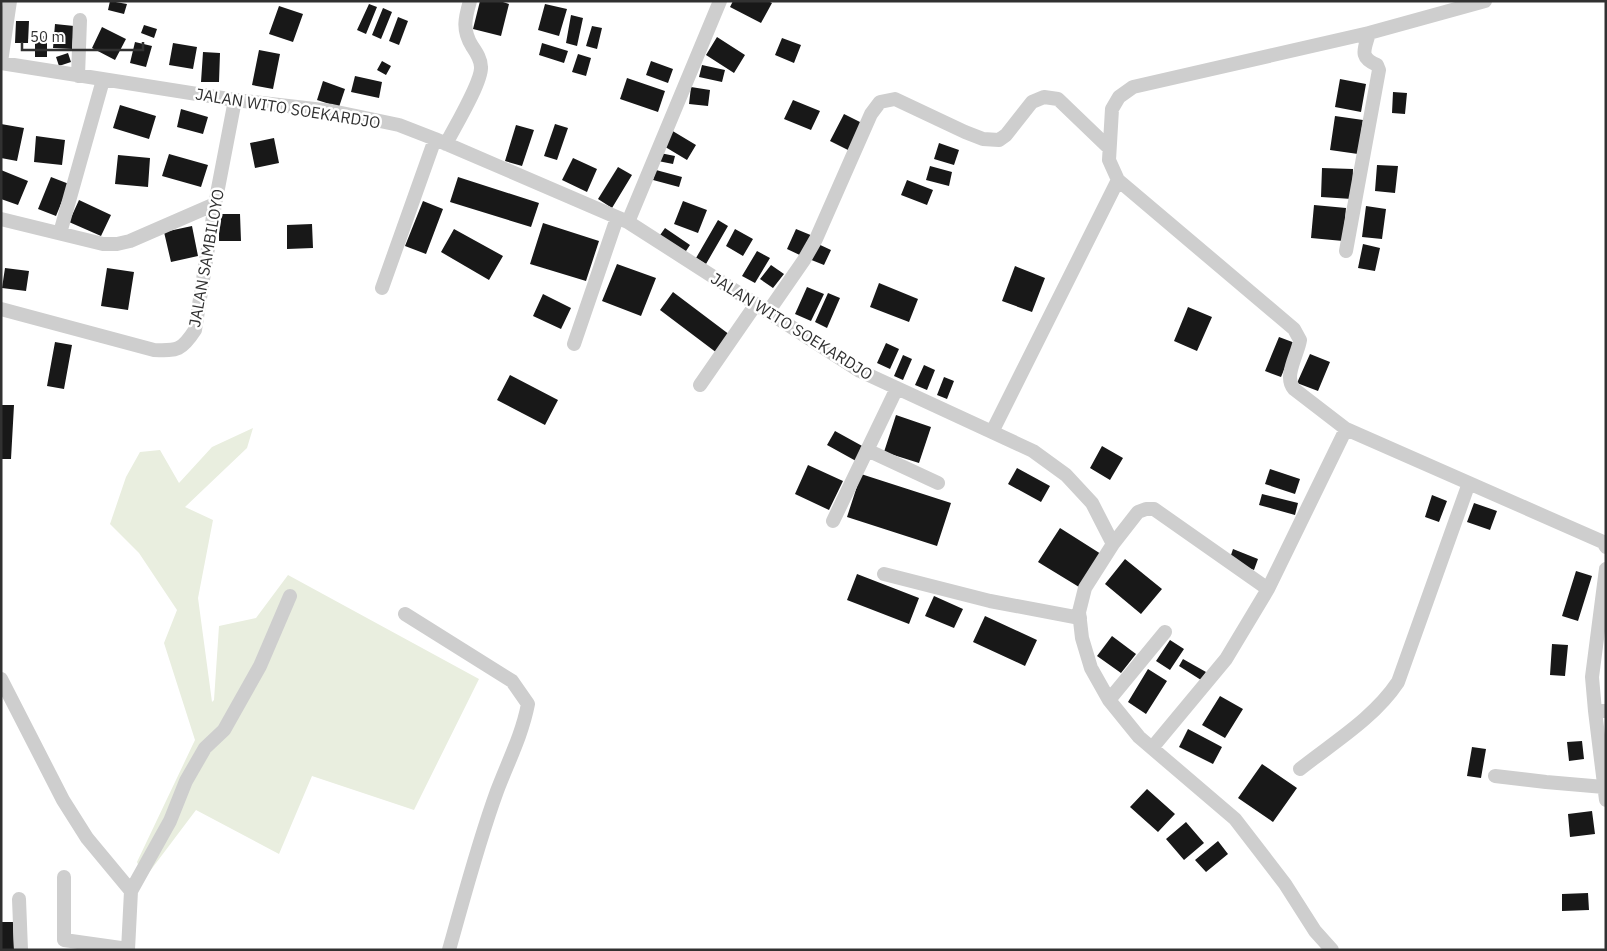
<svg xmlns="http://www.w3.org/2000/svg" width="1607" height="951" font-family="'IBM Plex Sans',sans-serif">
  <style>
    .green { fill: #e9eedf }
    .building { fill: #181818 }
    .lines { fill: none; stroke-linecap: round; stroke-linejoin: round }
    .minor { stroke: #cecece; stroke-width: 14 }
    .labels { text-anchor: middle; stroke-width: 5; stroke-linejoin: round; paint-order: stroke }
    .street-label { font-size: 16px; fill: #313131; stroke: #fff }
  </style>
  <rect width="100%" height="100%" fill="#fff"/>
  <path class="green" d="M253 428 247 448 185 507 213 520 198 598 212 702 214 700 219 626 256 618 288 575 479 679 414 810 312 776 279 854 196 810 144 879 137 862 195 740 164 643 177 610 139 553 110 524 126 477 140 452 160 450 179 483 212 447Z"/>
  <path class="building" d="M110 1 127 4 124 14 108 10Z
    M480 1H500L509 4 501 36 473 29Z
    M733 1H768L772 3 761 23 730 7Z
    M369 4 377 7 366 34 357 30Z
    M545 4 567 9 559 36 538 30Z
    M279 6 303 14 293 42 269 34Z
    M383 8 392 12 381 39 372 35Z
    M571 15 583 18 577 46 566 43Z
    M398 17 408 21 399 45 389 41Z
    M16 21H29L28 43H15Z
    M55 24 74 26 72 49 53 48Z
    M144 25 157 29 154 38 141 33Z
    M592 26 602 28 597 49 586 46Z
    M102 27 126 39 115 60 92 48Z
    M35 36H47V57H35Z
    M717 37 745 55 734 73 706 55Z
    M782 38 801 45 794 63 775 55Z
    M135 42 152 46 146 67 130 63Z
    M173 43 197 47 193 69 169 65Z
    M542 43 568 51 564 63 539 55Z
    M259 50 280 54 273 89 252 85Z
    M203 52 220 53 219 82H201Z
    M68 53 71 62 59 66 56 57Z
    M578 54 591 58 586 76 572 72Z
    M382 61 391 66 386 75 377 70Z
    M651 61 673 69 668 83 646 75Z
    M702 65 725 70 722 82 699 77Z
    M355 76 382 82 379 98 351 92Z
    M627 78 665 91 658 112 620 99Z
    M1340 79 1366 84 1361 112 1335 107Z
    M323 81 345 89 339 107 317 100Z
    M691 87 710 90 708 106 689 104Z
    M1393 92 1407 93 1405 114 1392 113Z
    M793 100 820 111 811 130 784 119Z
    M120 105 156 116 149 139 113 128Z
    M181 109 208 117 203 134 177 127Z
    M844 114 864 124 850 151 830 141Z
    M1335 116 1363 120 1358 154 1330 150Z
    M1 124 24 128 17 161 1 158Z
    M555 124 568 128 557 160 544 156Z
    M516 125 534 130 522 166 505 161Z
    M671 130 696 145 687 160 662 145Z
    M36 136 65 140 62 165 34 162Z
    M274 138 279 163 255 168 250 143Z
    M939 143 959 150 954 165 934 159Z
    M660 153 675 156 673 164 658 161Z
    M169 154 208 165 201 187 162 176Z
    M118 155 150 158 148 187 115 184Z
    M573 158 597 169 587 192 562 180Z
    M1377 165 1398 166 1395 193 1375 191Z
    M930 166 952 172 949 186 926 180Z
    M618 167 632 175 612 208 598 199Z
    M1322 168 1353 169 1352 199 1321 197Z
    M1 170 28 181 18 205 1 199Z
    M656 170 682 177 679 187 653 180Z
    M51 177 69 184 56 216 38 209Z
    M458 177 539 203 531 227 450 202Z
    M907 180 933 190 927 205 901 195Z
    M79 200 111 215 101 236 69 222Z
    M423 201 443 209 426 254 405 246Z
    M683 201 707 210 698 233 674 224Z
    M1314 205 1346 208 1343 241 1311 238Z
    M1366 206 1386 209 1382 239 1362 237Z
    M219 214H240L241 241H219Z
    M718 220 728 226 706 264 696 258Z
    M543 223 599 241 586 281 530 264Z
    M312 224 313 248 287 249V225Z
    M192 226 198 256 171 262 164 232Z
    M665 228 690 245 684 254 658 238Z
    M454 229 503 256 489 280 441 252Z
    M735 229 753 239 743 256 726 246Z
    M796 229 813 236 804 257 787 249Z
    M816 243 831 250 824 265 809 259Z
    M1363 244 1380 248 1375 271 1358 268Z
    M757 251 770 258 755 283 742 276Z
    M617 264 656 278 641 316 602 301Z
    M771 265 784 274 773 288 760 279Z
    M1015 266 1045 278 1032 312 1002 301Z
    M5 268 29 271 26 291 2 288Z
    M107 268 134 272 128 310 101 306Z
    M879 283 918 299 909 322 870 307Z
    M807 287 824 294 811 321 795 314Z
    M673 292 730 335 717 353 660 310Z
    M828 293 840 298 827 328 815 322Z
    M543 294 571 308 561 329 533 316Z
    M1188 307 1212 317 1197 351 1174 341Z
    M1279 337 1295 343 1281 377 1265 371Z
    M55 342 72 345 64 389 47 386Z
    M886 343 899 349 890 369 877 363Z
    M1310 354 1330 362 1318 391 1297 383Z
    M903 355 912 359 903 380 894 376Z
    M924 365 935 370 927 390 915 385Z
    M510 375 558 400 545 425 497 400Z
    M944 377 954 381 947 399 937 395Z
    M1 405H14L11 459H1Z
    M896 415 931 427 919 463 884 452Z
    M835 431 864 447 856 461 827 445Z
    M1102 446 1123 458 1110 480 1090 468Z
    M808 465 843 481 829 510 795 494Z
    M1017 468 1050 486 1041 502 1008 484Z
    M1270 469 1300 479 1295 494 1265 484Z
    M861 474 951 503 937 546 847 517Z
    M1262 494 1298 503 1295 515 1259 505Z
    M1432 495 1447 501 1439 522 1425 517Z
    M1474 503 1497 511 1490 530 1467 522Z
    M1060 528 1101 554 1079 587 1038 562Z
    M1233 549 1258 559 1254 570 1229 561Z
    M1125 559 1162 589 1141 614 1105 584Z
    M1576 571 1592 576 1578 621 1562 616Z
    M857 574 919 598 909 624 847 600Z
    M934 596 963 609 954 628 925 616Z
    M985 616 1037 640 1025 666 973 642Z
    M1112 636 1136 654 1121 673 1097 656Z
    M1170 640 1184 649 1170 670 1156 661Z
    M1552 644 1568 645 1565 676 1550 675Z
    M1183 659 1206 672 1201 680 1179 666Z
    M1148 669 1167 681 1146 714 1128 702Z
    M1220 696 1243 709 1225 738 1202 725Z
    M1188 729 1222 747 1213 764 1179 747Z
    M1582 741 1584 759 1569 761 1567 742Z
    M1472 747 1486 749 1481 778 1467 776Z
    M1262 764 1297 788 1273 822 1238 798Z
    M1147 789 1175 814 1158 832 1130 807Z
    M1592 811 1595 834 1570 837 1568 814Z
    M1186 822 1204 843 1184 860 1166 839Z
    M1218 841 1228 854 1206 872 1195 860Z
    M1588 893 1589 910 1562 911V894Z
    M1 922H13L14 950H1Z"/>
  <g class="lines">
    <path class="minor" d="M1485 1 1369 33 1133 87 1119 97 1112 109 1109 160 1118 180 1294 329 1300 340C1298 354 1283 377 1294 389L1346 429 1603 542 1606 547
      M1 62 10 1
      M1 63 235 100 332 111 399 125 435 139 628 222 860 371 1033 451 1066 475 1092 503 1113 544 1085 588 1079 612 1082 638 1091 668 1109 700 1139 737 1235 819 1285 884 1315 931 1332 950
      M78 76 80 20
      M446 144C454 128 482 82 481 67 481 59 476 52 472 46 462 30 465 18 470 1
      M1 219 103 244H117L130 241 215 204
      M628 222 720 1
      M60 233 103 80
      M1346 251 1379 70 1377 65C1358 57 1365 49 1369 33
      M382 288 435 139
      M1 309 154 350C178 351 182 350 195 330L215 204 235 100
      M768 312 804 260 816 239 871 114 880 102 895 99 965 132 983 139 999 140 1006 135 1032 102 1044 97 1058 99 1109 148
      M574 344 617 218
      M700 385 756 304
      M992 432 1118 180
      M867 450 938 483
      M833 521 897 388
      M1113 544 1138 512 1146 509H1154L1268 589
      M884 574 990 601 1080 618
      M405 614 512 681 528 704C522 735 508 762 497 791 478 843 464 897 449 950
      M1 679 63 800 87 838 131 891
      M1109 700 1165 632
      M1595 711 1592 677 1606 569
      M1606 711H1595L1606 800
      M1152 748 1226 659 1268 589 1346 429
      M1300 769C1334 742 1374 718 1398 682L1469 483
      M1495 776 1546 782 1604 787
      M64 877V940L128 949
      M19 899 21 950
      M128 950 131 891 170 821 186 781 205 748 224 730 260 666 290 596"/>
  </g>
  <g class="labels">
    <g class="street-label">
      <text transform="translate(288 108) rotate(9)" y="6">JALAN WITO SOEKARDJO</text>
      <text transform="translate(206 258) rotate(-80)" y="6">JALAN SAMBILOYO</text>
      <text transform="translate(792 326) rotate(32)" y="6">JALAN WITO SOEKARDJO</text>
    </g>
  </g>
  <rect width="1607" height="951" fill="none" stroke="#313131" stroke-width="5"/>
  <path d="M22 42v8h121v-8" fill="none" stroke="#313131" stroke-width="2.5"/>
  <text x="30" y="42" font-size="15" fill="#313131" stroke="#ffffff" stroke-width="4" paint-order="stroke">50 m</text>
</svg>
